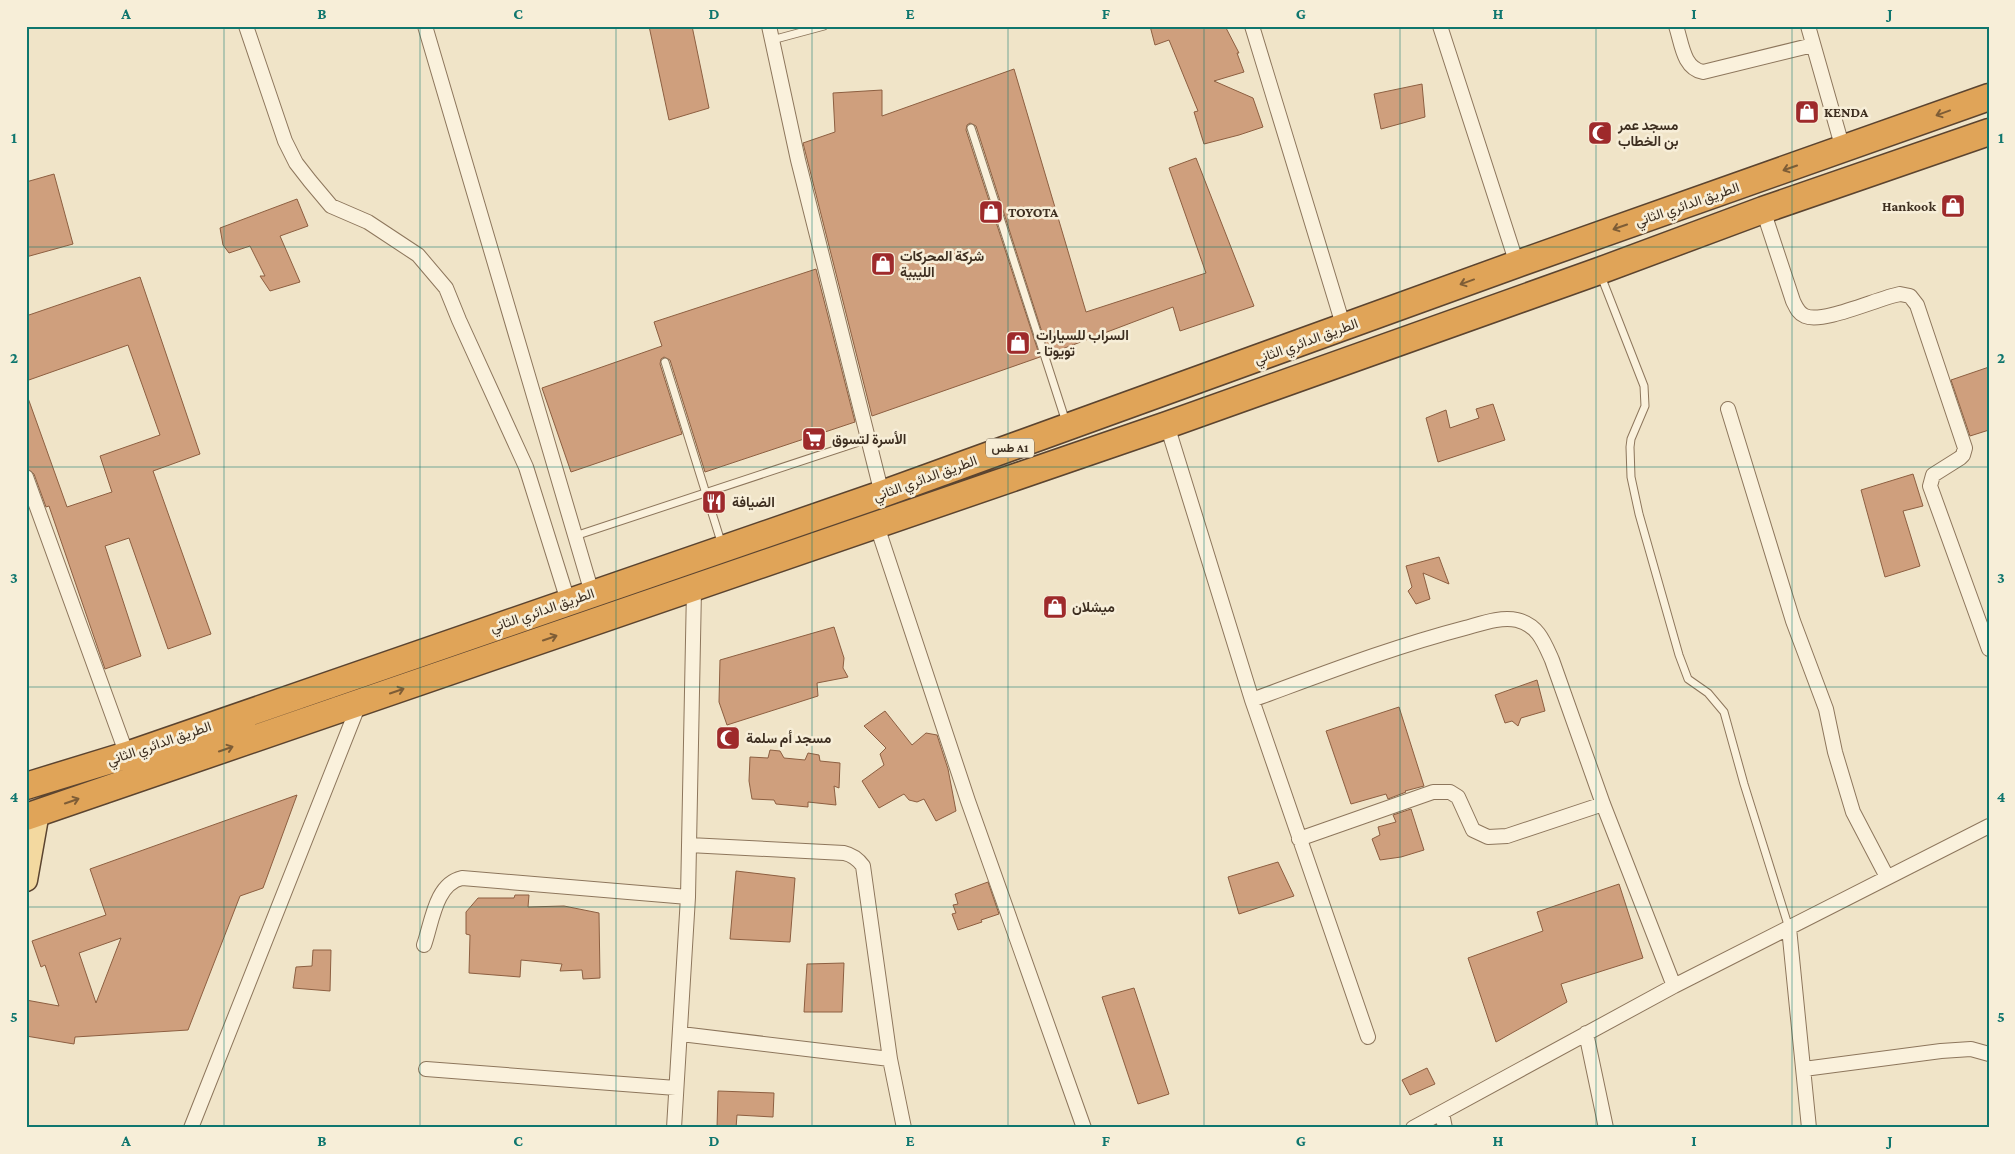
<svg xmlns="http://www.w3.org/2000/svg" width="2015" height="1154" font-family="'Crimson Pro',Vazirmatn,serif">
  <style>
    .building { fill: #cf9f7d; stroke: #8d5f41; fill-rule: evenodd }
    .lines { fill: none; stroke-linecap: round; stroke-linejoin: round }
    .lane-casing { stroke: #8d765c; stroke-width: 9 }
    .street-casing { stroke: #8d765c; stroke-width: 16 }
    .primary-casing { stroke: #5b4430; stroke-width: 25 }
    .highway-casing { stroke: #5b4430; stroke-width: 29 }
    .lane { stroke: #faf1dc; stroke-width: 7 }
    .street { stroke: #faf1dc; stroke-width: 14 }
    .primary { stroke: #f3d9a0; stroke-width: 22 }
    .highway { stroke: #e0a458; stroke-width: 26 }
    .oneway { stroke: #7e5d36 }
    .grid { fill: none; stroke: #0f766e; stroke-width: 1; stroke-opacity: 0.55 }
    .labels { text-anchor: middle; stroke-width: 5; stroke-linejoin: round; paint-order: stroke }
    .shield { fill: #f7eed8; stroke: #756857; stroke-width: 1 }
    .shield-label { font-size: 12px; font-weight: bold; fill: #3d2e20 }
    .poi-label { font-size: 14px; font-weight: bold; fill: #3d2e20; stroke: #f7eed8; text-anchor: start }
    .street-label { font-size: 14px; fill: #3d2e20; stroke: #f7eed8 }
    .neatline { fill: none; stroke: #0f766e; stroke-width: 2 }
    .grid-label { font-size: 16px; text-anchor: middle; font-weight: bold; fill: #0f766e }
  </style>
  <rect width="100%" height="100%" fill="#f0e4c8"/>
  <path class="building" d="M649 26H692L709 108 669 120Z
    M1150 26H1225L1239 53H1237L1244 72 1214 81 1253 98 1263 127 1239 135 1204 144 1194 112 1198 111 1169 40 1155 45Z
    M1014 69 1086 312 1206 273 1169 168 1196 158 1254 306 1180 331 1173 307 1049 354 976 126 970 123 967 125 966 130 1040 357 872 416 803 143 835 132 833 93 882 90V116Z
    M1422 84 1425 117 1381 129 1374 94Z
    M54 174 73 244 26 257V182Z
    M297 199 308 226 280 236 300 282 270 291 260 276H265L250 246 229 253 223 245 220 228Z
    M816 269 855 422 705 472 670 360 664 357 661 359 660 364 682 434 571 472 542 388 662 346 654 322Z
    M140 277 200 454 153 471 211 634 168 649 129 538 105 546 141 656 105 669 49 506 46 507 34 474 26 468V399L28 398 67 507 112 492 100 456 160 435 128 345 26 381V316Z
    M1989 367V430L1970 436 1951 380Z
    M1493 404 1505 440 1438 462 1426 418 1446 410 1450 428 1479 418 1476 409Z
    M1913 474 1923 506 1903 511 1920 566 1885 577 1861 490Z
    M1439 557 1449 584 1423 573 1430 599 1416 604 1408 591 1412 587 1406 566Z
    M834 627 844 658 843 668 848 677 817 683 818 696 727 725 719 702 720 660Z
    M1537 680 1545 711 1521 718 1518 726 1512 721 1505 723 1495 695Z
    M1399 707 1424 786 1405 791 1406 792 1388 799 1386 794 1351 804 1326 731Z
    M885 711 912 745 926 733 937 735 948 769 956 811 936 821 924 799 917 802 909 800 904 794 879 808 862 781 884 765 880 754 886 748 864 726Z
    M770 750 780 751 784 758 805 760 808 753 819 755 820 761 840 763 839 788 834 786 836 805 808 802V807L776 804 774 800 752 799 749 781 750 757 768 758Z
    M297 795 263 888 240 896 188 1030 75 1037 74 1044 26 1036V1000L59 1006 45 965 41 967 32 941 106 915 90 869ZM121 938 96 1003 79 953Z
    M1411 809 1424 850 1401 857 1380 860 1372 839 1380 835 1378 827 1396 822 1393 815Z
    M1278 862 1294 896 1239 914 1228 877Z
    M736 871 795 878 790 942 730 939Z
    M988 882 999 914 981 920 982 922 958 930 952 914 956 913 953 905 958 904 955 894Z
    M1619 884 1643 958 1561 984 1567 1002 1496 1042 1468 958 1543 931 1537 912Z
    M515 895H529L528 907 564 906 599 913 600 978 583 979 582 970 560 971 562 964 521 960 520 977 469 973 470 935 466 934V912L478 898H514Z
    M313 950H331L330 991 293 988 296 967 312 966Z
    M844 963 842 1012H804L807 964Z
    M1134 988 1169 1094 1138 1104 1102 997Z
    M1427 1068 1435 1084 1410 1095 1402 1080Z
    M718 1091 774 1093 773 1117 737 1115 736 1128H717Z"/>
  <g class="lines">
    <defs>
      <path id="lane" d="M772 40 824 26
        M971 128 1066 422
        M1601 276 1644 386 1645 406 1631 439 1630 447 1631 477 1639 514 1679 655 1688 679 1708 693 1724 712 1744 784 1789 928
        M665 362 722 545
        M575 536 868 439"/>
      <path id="street" d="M246 26 285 141 296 163 310 181 331 206 368 222 418 255 446 288 459 320 526 467 568 601
        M425 26 592 593
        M769 26 798 160 882 494
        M1252 26 1344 328
        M1440 26 1517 264
        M1676 26C1682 44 1683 68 1703 72L1813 45
        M1808 26 1843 149
        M1763 210 1793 301C1796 307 1798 313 1805 316 1823 324 1878 298 1900 294L1910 296 1917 305 1965 448 1963 455 1960 458 1933 475 1930 486 1989 649
        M1728 409 1793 621 1826 709 1835 752 1853 812 1887 877
        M1167 425 1252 700 1368 1037
        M26 477 127 755
        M877 526 968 801 1084 1128
        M1252 700C1323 674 1392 647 1465 628 1480 624 1501 616 1517 620 1538 625 1544 642 1552 660L1603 804 1674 986
        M1299 839 1433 792H1450L1458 797 1473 830 1488 837 1507 836 1603 804
        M689 845 844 853C853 855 858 859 863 866L890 1059
        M1789 928 1809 1128
        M424 945C432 923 435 884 462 878L688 897
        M1586 1033 1606 1128
        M681 1034 890 1059 904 1128
        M426 1069 676 1088
        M1804 1069 1941 1051 1971 1049 1989 1054
        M1442 1113 1445 1128
        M191 1128 359 704
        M674 1128 688 897 694 589
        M1413 1128 1674 986 1989 826"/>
      <path id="primary" d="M26 880 38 812"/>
      <path id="highway" d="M26 786 127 755 882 494 1517 264 1989 97
        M26 817 1167 425 1599 271 1763 210 1989 132"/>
    </defs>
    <use href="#lane" class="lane-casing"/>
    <use href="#street" class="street-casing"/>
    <use href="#primary" class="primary-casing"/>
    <use href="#highway" class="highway-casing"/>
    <use href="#lane" class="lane"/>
    <use href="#street" class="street"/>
    <use href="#primary" class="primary"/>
    <use href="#highway" class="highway"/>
  </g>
  <defs><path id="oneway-shaft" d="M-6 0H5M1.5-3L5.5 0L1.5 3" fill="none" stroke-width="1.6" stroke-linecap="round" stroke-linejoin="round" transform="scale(1.25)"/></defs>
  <g class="oneway">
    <use href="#oneway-shaft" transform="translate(1943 113) rotate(160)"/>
    <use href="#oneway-shaft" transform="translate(1790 168) rotate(161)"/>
    <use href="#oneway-shaft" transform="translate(1620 227) rotate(161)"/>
    <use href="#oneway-shaft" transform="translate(1467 282) rotate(160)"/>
    <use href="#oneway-shaft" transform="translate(550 638) rotate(-19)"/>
    <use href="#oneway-shaft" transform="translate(397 691) rotate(-19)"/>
    <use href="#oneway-shaft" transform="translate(226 749) rotate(-19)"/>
    <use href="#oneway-shaft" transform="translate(72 801) rotate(-19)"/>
  </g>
  <path class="grid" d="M224 26V1128M420 26V1128M616 26V1128M812 26V1128M1008 26V1128M1204 26V1128M1400 26V1128M1596 26V1128M1792 26V1128M26 247H1989M26 467H1989M26 687H1989M26 907H1989"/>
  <defs>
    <symbol id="shop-square" viewBox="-11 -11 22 22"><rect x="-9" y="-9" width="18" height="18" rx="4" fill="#9e2a2b" stroke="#f7eed8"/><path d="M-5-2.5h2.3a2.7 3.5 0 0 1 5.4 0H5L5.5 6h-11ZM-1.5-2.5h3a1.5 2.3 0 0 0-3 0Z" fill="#fff"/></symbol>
    <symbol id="mosque-square" viewBox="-11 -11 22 22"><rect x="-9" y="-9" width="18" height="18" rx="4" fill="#9e2a2b" stroke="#f7eed8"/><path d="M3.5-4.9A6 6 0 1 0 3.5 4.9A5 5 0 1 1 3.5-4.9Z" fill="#fff"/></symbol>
    <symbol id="supermarket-square" viewBox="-11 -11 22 22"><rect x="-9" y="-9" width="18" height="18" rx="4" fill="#9e2a2b" stroke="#f7eed8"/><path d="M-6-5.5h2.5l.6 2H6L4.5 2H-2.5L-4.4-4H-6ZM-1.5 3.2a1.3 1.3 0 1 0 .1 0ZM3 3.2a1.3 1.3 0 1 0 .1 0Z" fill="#fff"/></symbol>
    <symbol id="restaurant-square" viewBox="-11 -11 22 22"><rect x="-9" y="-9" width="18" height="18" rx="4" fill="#9e2a2b" stroke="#f7eed8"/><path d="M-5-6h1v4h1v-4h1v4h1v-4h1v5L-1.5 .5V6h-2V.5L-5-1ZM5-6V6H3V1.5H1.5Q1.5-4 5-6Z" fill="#fff"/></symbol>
  </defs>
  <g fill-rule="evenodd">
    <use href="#shop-square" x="1793" y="98" width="28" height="28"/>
    <use href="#mosque-square" x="1586" y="119" width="28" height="28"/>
    <use href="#shop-square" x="1939" y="192" width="28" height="28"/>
    <use href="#shop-square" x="977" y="198" width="28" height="28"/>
    <use href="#shop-square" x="869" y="250" width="28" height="28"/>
    <use href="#shop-square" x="1004" y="329" width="28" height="28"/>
    <use href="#supermarket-square" x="800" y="425" width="28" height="28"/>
    <use href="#restaurant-square" x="700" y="488" width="28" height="28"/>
    <use href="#shop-square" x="1041" y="593" width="28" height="28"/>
    <use href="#mosque-square" x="714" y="724" width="28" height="28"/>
  </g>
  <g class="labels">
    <rect class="shield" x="986" y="438.5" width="48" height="19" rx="4"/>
    <g class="shield-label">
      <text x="1010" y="452">طس A1</text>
    </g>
    <g class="poi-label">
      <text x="1824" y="117">KENDA</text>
      <text x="1618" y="130">مسجد عمر<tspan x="1618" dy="16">بن الخطاب</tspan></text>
      <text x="1936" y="211" text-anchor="end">Hankook</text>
      <text x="1008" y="217">TOYOTA</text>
      <text x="900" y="261">شركة المحركات<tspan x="900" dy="16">الليبية</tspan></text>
      <text x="1036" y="340">السراب للسيارات<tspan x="1036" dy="16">- تويوتا</tspan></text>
      <text x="832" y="444">الأسرة لتسوق</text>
      <text x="732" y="507">الضيافة</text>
      <text x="1072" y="612">ميشلان</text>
      <text x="746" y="743">مسجد أم سلمة</text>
    </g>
    <g class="street-label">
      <text transform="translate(1687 204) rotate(-19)" y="5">الطريق الدائري الثاني</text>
      <text transform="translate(1306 341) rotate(-20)" y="5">الطريق الدائري الثاني</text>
      <text transform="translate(925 478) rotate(-20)" y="5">الطريق الدائري الثاني</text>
      <text transform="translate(542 610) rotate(-19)" y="5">الطريق الدائري الثاني</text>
      <text transform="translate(159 743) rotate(-19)" y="5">الطريق الدائري الثاني</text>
    </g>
  </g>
  <rect width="2015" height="1154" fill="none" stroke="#f7eed8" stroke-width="55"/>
  <rect x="28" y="28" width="1960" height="1098" class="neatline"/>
  <g class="grid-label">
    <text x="126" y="19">A</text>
    <text x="322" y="19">B</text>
    <text x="518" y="19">C</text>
    <text x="714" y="19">D</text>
    <text x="910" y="19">E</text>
    <text x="1106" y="19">F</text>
    <text x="1301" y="19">G</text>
    <text x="1498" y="19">H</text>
    <text x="1694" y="19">I</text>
    <text x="1890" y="19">J</text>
    <text x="14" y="143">1</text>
    <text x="2001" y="143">1</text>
    <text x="14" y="363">2</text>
    <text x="2001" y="363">2</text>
    <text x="14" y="583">3</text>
    <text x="2001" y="583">3</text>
    <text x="14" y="802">4</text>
    <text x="2001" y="802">4</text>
    <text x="14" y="1022">5</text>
    <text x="2001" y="1022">5</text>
    <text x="126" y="1146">A</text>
    <text x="322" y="1146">B</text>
    <text x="518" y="1146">C</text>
    <text x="714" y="1146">D</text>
    <text x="910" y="1146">E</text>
    <text x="1106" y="1146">F</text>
    <text x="1301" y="1146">G</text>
    <text x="1498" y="1146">H</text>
    <text x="1694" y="1146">I</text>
    <text x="1890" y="1146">J</text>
  </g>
</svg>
